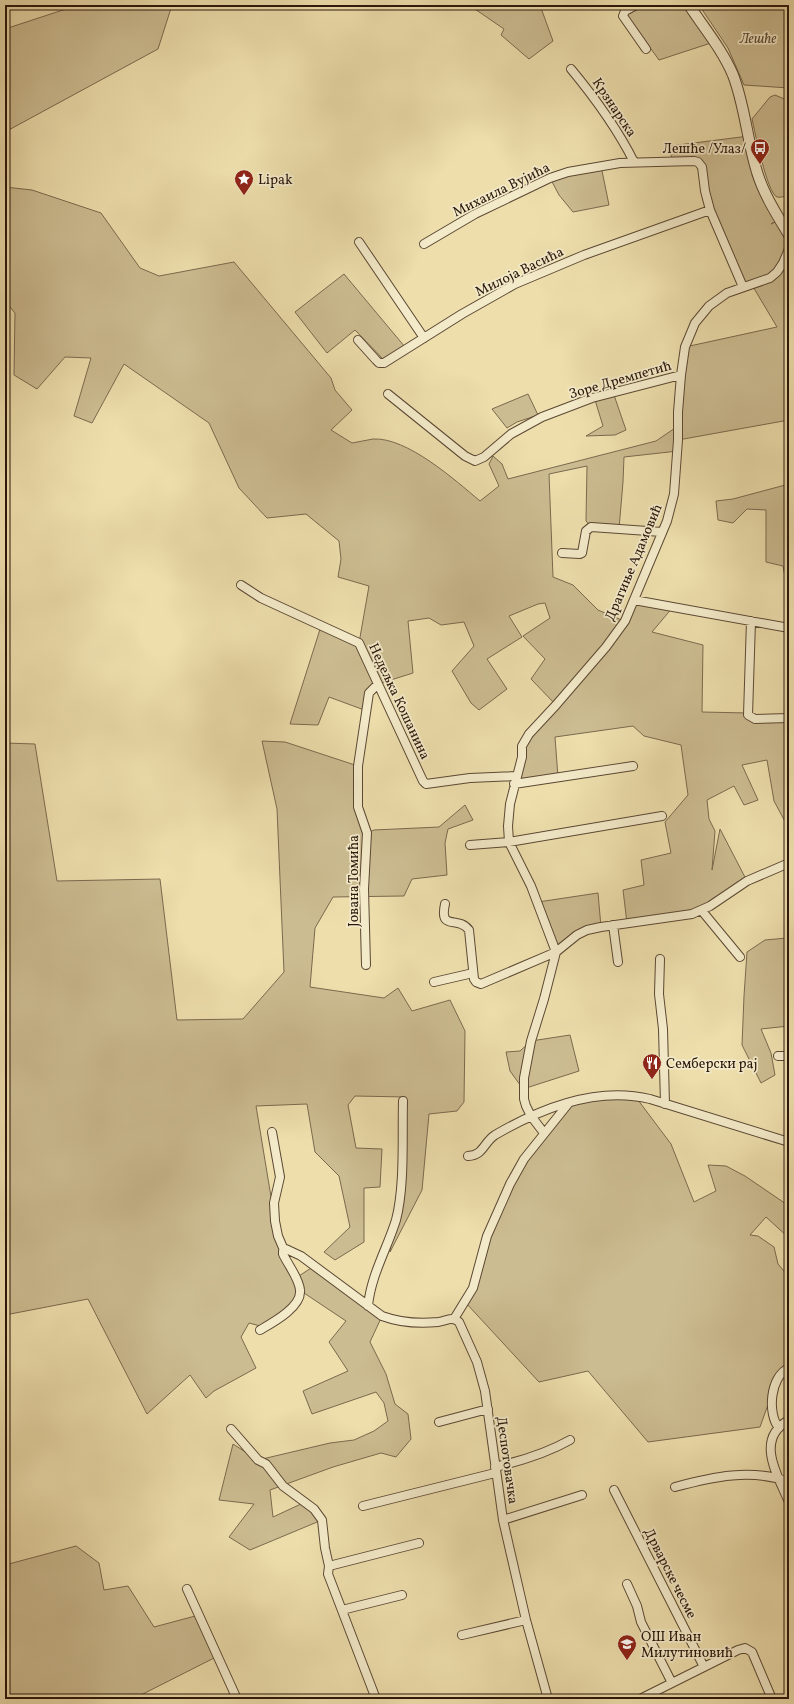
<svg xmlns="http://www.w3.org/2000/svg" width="794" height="1704" font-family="Vollkorn,serif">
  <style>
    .green { fill: #ccbc91; stroke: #7b694e }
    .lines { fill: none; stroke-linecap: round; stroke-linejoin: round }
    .minor-casing { stroke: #5b4833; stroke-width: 10 }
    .tertiary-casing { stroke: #5b4833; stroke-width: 12 }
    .minor { stroke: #f3eac9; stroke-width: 8 }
    .tertiary { stroke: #f3eac9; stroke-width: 10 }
    .labels { text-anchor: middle; stroke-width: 3.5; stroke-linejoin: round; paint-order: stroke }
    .park-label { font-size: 14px; font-style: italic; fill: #5b4833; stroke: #f3eac9 }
    .street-label { font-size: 14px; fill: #2a160b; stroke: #f3eac9 }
    .poi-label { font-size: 14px; fill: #2a160b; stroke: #f3eac9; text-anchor: start }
  </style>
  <rect width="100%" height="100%" fill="#eddeac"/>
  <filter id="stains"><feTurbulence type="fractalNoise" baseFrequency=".005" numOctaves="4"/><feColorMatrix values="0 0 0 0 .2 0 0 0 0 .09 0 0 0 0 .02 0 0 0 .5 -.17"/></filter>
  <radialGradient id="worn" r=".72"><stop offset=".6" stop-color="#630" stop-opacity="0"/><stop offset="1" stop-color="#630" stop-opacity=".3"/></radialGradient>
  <path class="green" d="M78 5H172L158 49 5 132V29Z
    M469 5H538L541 8 553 41 529 59 501 35 504 29Z
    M639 5H689L714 42 659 60 626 14Z
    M699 5H789V88L744 85 728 48Z
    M775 95 789 101V195C785 196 781 198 777 197 767 193 755 132 752 119L770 97Z
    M749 136 757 172 752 175 759 192 776 221 771 224 780 220 789 235V420L678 440V451L624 457 623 482 619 529 591 527 586 521 587 466 549 474 553 577 573 585 598 610 624 621 634 600 673 607 652 632 703 645 702 712 748 713V715L789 718V829L774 801 767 760 742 765 758 800 744 805 734 786 707 800 709 819 715 831 712 870 720 829 747 881 710 906 627 923 623 890 644 885 641 860 671 853 665 822 688 795 681 745 644 736 633 726 555 737 558 777 514 784 522 746 556 705 531 679 545 659 523 636 550 618 545 603 538 604 509 616 522 637 487 659 507 689 479 710 471 703 452 671 474 646 464 622 441 625 429 618 408 621 413 673 378 684 372 689 367 711 329 697 318 725 290 724 322 623 359 643 369 586 338 577 341 559 339 541 306 514 267 518 239 488 209 423 124 364 92 423 74 416 91 358 65 357 37 389 14 375 15 313 5 301V187L32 190 101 213 140 268 159 276 234 262 331 378 335 390 352 410 331 430 352 443C359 442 366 440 373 439 407 437 455 480 480 501L499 486 489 464 493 456 502 464 508 479 656 441 678 426 685 347 777 327 752 285 743 287 715 224 702 161 672 162 670 146Z
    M601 166 609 205 573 212 559 195 550 178Z
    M344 274 405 347 384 360 355 330 327 353 295 312Z
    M528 394 538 415 517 422 507 428 492 409Z
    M614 395 626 430 615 435 586 436 603 426 595 400Z
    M789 484 788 561 789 567V598L783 566 766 562V510L747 509 733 523 718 520 716 501 733 499Z
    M262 741 285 742 358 766V807L367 833 374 830 439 827 465 805 473 820 448 829 445 843 447 875 412 879 404 896 333 897 315 928 310 987 384 998 398 988 412 1011 450 1000 465 1031 464 1102 457 1111 429 1114 422 1190 390 1252 399 1187 406 1097 355 1096 348 1105 356 1148 382 1149 380 1187 364 1188V1242L335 1260 324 1252 350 1227 339 1176 315 1152 307 1104 256 1106 275 1221 296 1278 314 1266 382 1316 370 1342 386 1374 395 1404 408 1414 411 1439 396 1457 381 1453 333 1467 270 1490 273 1517 301 1504 314 1509 322 1520 250 1550 229 1537 254 1504 219 1500 233 1444 258 1460 330 1443 354 1440 374 1431 388 1421 384 1403 376 1392 312 1414 303 1391 348 1371 329 1342 346 1321 301 1291 294 1305 260 1326 249 1323 241 1337 256 1368 214 1391 206 1398 190 1375 147 1414 88 1299 5 1315V743L35 744 57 881 160 879 177 1020 243 1019 284 972 277 809Z
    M598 893 601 927 587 930 556 952 538 902Z
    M789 935V978L787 979 789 1000V1026L761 1029 771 1053 775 1075 761 1083 742 1045 744 996 747 952 765 940 787 938Z
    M570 1035 579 1071 523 1089 510 1071 506 1052 520 1051 531 1041Z
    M635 1096 671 1144 694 1202 716 1191 708 1165 726 1166 745 1176 789 1206V1238L766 1217 750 1235 758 1236 774 1247 778 1264 789 1277V1368L775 1385 760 1427 648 1442 588 1371 539 1382 465 1302 476 1276 510 1184 569 1103Z
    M76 1546 99 1563 104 1590 128 1586 154 1627 199 1615 218 1656 133 1699H5V1565Z"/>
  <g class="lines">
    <defs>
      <path id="minor" d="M636 5 625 11 623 16 646 49
        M571 69C595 98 617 128 634 162
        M359 242 424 338
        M424 244 475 214 550 178 568 172 620 163 694 161 698 162 702 167 705 191 710 210 743 287
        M358 340 376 360 379 363H384L462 314 515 284 584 255 710 210
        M388 394 465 456 475 461 484 457 511 434 542 417 592 398 681 375
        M562 553 580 554 582 553 586 531 591 527 662 532
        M241 585 261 598 359 643 423 781 426 784 470 778 516 776
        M634 600 789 628
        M751 621 748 715 755 719 789 718
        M514 784 633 766
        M470 845 509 842 662 816
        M445 904C439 932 458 915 469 930L474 979 476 982 481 984 556 952 577 935 587 930 601 927 692 914 710 906 747 881 789 863
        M702 911 740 957
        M613 925 618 962
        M660 959 659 994 663 1029 665 1104
        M366 965 364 889 367 833 358 807V766L369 693 378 684
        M434 982 473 973
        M778 1056H789
        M272 1132 280 1177 274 1203 275 1221 278 1236 284 1250
        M544 1133 531 1116 526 1106 524 1099V1078L531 1041 544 999 556 952 531 886 509 842 508 826 510 804 522 757V746L529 734 556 705 606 647 625 621 667 521 674 494 678 440V412L681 375 685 347 695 323 709 306 727 293 770 278 777 272 783 263 789 249
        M468 1156C484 1155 483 1143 495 1135 541 1108 597 1086 650 1099L789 1142
        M368 1306C371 1275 387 1249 396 1220 405 1186 402 1136 403 1101
        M454 1319 473 1288 487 1236 510 1184 524 1159 568 1104
        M260 1330C272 1323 302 1307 300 1290 299 1278 288 1265 283 1254V1251L286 1249 301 1256 382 1316C401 1323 418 1324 438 1322 446 1321 452 1316 459 1322L477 1362 485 1391 503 1520 526 1620 548 1699
        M789 1420C754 1439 778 1476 789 1502
        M439 1422 488 1409
        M779 1428C767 1414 770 1376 789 1368
        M231 1429 258 1460 266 1464 283 1486 314 1509 322 1520 325 1548 329 1566 328 1574 376 1699
        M495 1467C521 1461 547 1453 570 1440
        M675 1487C712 1477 752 1468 789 1482
        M614 1490 704 1667
        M363 1506 495 1473
        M503 1520 582 1495
        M329 1566 419 1543
        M627 1584 637 1606 641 1622 672 1683
        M187 1589 237 1699
        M342 1610 402 1595
        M462 1635 526 1620
        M640 1699 738 1650 745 1648 752 1652 772 1699"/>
      <path id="tertiary" d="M689 5C704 28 722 49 733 75 745 106 747 140 757 172 764 195 777 215 789 235"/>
    </defs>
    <use href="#minor" class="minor-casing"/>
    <use href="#tertiary" class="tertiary-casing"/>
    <use href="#minor" class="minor"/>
    <use href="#tertiary" class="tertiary"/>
  </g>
  <defs>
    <symbol id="bus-pin" viewBox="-11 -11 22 30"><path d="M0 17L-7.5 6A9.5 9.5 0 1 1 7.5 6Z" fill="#8f2418" stroke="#f3eac9"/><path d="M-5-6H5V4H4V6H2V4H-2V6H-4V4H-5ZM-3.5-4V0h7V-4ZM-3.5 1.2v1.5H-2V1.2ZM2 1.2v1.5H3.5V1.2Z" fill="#fff"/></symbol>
    <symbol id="sight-pin" viewBox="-11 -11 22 30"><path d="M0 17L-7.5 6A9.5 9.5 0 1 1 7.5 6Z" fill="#8f2418" stroke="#f3eac9"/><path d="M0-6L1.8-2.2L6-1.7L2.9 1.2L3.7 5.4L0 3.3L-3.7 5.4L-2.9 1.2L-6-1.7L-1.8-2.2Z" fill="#fff"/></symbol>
    <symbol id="restaurant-pin" viewBox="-11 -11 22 30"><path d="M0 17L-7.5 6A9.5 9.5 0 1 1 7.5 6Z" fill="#8f2418" stroke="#f3eac9"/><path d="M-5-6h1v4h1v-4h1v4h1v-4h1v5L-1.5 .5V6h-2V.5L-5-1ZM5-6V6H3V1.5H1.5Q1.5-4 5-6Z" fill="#fff"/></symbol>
    <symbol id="school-pin" viewBox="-11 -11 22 30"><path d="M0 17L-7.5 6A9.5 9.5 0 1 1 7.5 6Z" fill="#8f2418" stroke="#f3eac9"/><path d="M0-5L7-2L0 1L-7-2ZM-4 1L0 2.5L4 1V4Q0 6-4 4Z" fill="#fff"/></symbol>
  </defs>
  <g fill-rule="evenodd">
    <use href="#bus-pin" x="749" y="137" width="22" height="30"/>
    <use href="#sight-pin" x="233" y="168" width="22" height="30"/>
    <use href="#restaurant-pin" x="641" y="1052" width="22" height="30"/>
    <use href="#school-pin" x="616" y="1633" width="22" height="30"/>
  </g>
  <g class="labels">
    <g class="park-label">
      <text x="758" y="43">Лешће</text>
    </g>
    <g class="street-label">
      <text transform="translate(615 107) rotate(56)" y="5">Крзнарска</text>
      <text transform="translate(501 189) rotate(-26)" y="5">Михаила Вујића</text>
      <text transform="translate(519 271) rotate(-26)" y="5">Милоја Васића</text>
      <text transform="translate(620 379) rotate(-16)" y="5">Зоре Дремпетић</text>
      <text transform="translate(633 562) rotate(-67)" y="5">Драгиње Адамовић</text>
      <text transform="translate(400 701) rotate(65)" y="5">Недељка Кошанина</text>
      <text transform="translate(353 881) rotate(-90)" y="5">Јована Томића</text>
      <text transform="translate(508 1460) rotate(82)" y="5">Деспотовачка</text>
      <text transform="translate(671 1573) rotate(63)" y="5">Дрварске чесме</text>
    </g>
    <g class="poi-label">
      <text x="746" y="153" text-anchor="end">Лешће /Улаз/</text>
      <text x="258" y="184">Lipak</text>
      <text x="666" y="1068">Семберски рај</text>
      <text x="641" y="1641">ОШ Иван<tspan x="641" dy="16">Милутиновић</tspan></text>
    </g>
  </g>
  <rect width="794" height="1704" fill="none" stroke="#eddeac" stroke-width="20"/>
  <rect x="6" y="6" width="782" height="1692" fill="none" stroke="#2a160b" stroke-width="2"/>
  <rect x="10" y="10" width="774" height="1684" fill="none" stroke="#2a160b"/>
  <rect width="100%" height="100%" filter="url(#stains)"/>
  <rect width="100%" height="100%" fill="url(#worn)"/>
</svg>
